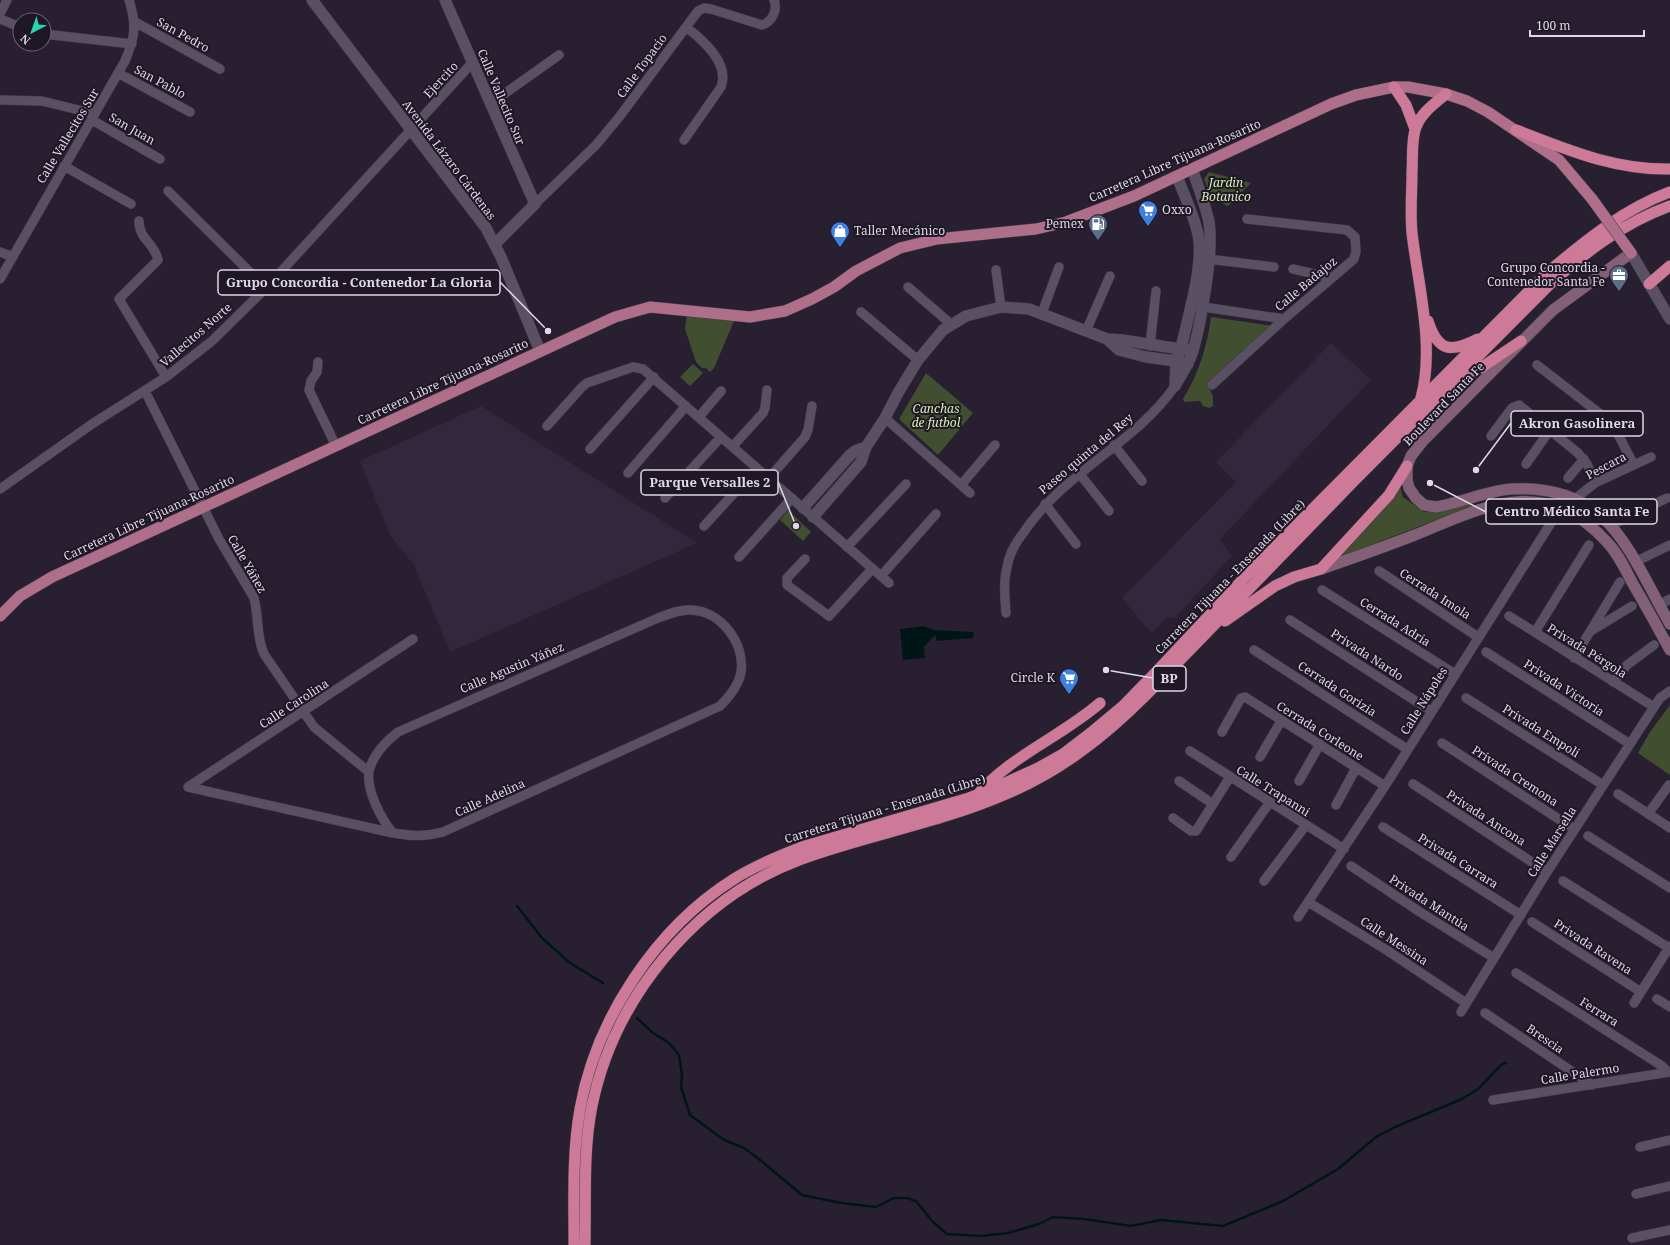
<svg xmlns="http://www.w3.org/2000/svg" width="1670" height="1245" font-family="'Noto Serif',serif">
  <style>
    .built { fill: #32273c }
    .green { fill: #414e30 }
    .water { fill: #001616 }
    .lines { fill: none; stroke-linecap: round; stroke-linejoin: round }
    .stream { stroke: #001616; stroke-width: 2.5 }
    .minor-casing { stroke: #423b49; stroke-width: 10 }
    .tertiary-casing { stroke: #423b49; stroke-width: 12 }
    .secondary-casing { stroke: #423b49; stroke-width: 12 }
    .primary-casing { stroke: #423b49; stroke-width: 12 }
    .trunk-casing { stroke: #423b49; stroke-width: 12 }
    .minor { stroke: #595063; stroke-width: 9 }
    .tertiary { stroke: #595063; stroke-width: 11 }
    .secondary { stroke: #846076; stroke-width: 11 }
    .primary { stroke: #af6f8a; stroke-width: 11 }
    .trunk { stroke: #cc7a97; stroke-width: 11 }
    .primary-bridge-casing { stroke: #423b49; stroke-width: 12; stroke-linecap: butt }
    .primary-bridge { stroke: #af6f8a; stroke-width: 11 }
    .labels { text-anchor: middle; stroke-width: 4; stroke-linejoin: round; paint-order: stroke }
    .street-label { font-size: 12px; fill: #ded9e4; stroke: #1f1626 }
    .park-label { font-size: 12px; font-style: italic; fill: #d5eeb3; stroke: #1f1626 }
    .poi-label { font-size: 12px; fill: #ded9e4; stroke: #1f1626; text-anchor: end }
    .leader { fill: none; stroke: #ded9e4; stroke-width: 1.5 }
    .callout-dot { fill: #ded9e4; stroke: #1f1626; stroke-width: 1.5 }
    .callout { fill: #1f1626; stroke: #ded9e4; stroke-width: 1.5 }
    .callout-label { font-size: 13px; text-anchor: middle; font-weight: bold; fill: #ded9e4 }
  </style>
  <rect width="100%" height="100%" fill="#282030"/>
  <path class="built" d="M1331 343 1371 380 1220 539 1232 556 1174 619 1167 616 1152 634 1122 598 1236 482 1216 462Z
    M481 406 697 543 450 652 414 565 390 535 360 461Z"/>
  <path class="green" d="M1209 172 1251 183 1228 206 1211 197 1204 179Z
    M687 313 734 321 714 368 710 372 706 368H702L696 362 685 329Z
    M1211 317 1273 326 1209 387 1213 397V406L1209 408 1203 406 1200 401 1184 402 1183 399C1199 373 1207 347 1211 317Z
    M693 364 703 373 690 386 680 377Z
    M926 373 973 413 938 455 899 419Z
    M1400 487 1403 497 1424 512 1440 511 1470 504 1472 506 1335 559Z
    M788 510 811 532 803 541 780 520Z
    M1670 705V775L1638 753 1650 732Z"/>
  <path class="water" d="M924 626 933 630 974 632 973 638 937 641 935 635 924 647 925 658 903 660 900 629Z"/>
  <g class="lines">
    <path class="stream" d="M517 906 542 938 570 963 603 983
      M637 1018 653 1033 669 1043 679 1055 682 1075 681 1087 690 1115 724 1140 744 1148 760 1160 802 1195 841 1203 876 1207 894 1198H907L916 1201 932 1221 947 1234 981 1236 1008 1233 1039 1224 1053 1217 1084 1219 1131 1226 1161 1220 1223 1226 1283 1201 1338 1169 1376 1137 1395 1127 1462 1099 1478 1089 1502 1064 1506 1063"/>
    <defs>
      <path id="minor" d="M0 14 7 0
        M0 19 20 27
        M135 22 220 69
        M44 34 132 44
        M118 73 190 112
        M0 100 42 101 95 114
        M490 104 559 55
        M92 120 160 159
        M684 140 721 87C730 63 703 40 686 27
        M64 166 131 204
        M168 191 266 288
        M535 204 596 145 620 116 698 11 704 8 711 9 762 25C772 22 778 10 774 0
        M139 221C139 240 155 243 158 260L119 299 166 377
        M0 252 13 257
        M1208 259 1274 267
        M1293 269 1332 278
        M996 270 1001 307
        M0 279 125 61C135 37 137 25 129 0
        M908 287 951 324
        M1190 305 1284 319
        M861 312 918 360
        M1042 313 1059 267
        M1086 331 1110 276
        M1150 346 1156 291
        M318 362 317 372 311 381 309 390 336 446
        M1537 365 1612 423 1634 465
        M1212 385 1284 319 1354 259 1356 251 1355 237 1347 230 1247 219
        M145 391 219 539 254 598C259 617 256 636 264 654L314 727 369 772
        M699 417 721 391
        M885 418 970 493
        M547 426 582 387 587 383 633 367 643 369 889 583
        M1491 436 1512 408 1519 405 1578 453 1587 464 1595 483
        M1114 445 1142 481
        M733 446 763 413 765 408 767 390
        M590 449 654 377
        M1526 464 1550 430
        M628 473 686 406
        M1079 473 1109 511
        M769 478 805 437 808 430 812 406
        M1568 478 1584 459
        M961 485 995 445
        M0 489 92 424 166 377 212 341 266 288 472 63
        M665 498 721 437
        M1575 499 1595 483 1651 457
        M1045 504 1076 544
        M1612 525 1667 498
        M704 526 757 468
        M847 547 906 484
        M739 557 792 498
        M805 559 787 578V585L829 616 872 569
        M1637 561 1670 545
        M1379 571 1478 637
        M881 576 936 514
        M1322 590 1455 674
        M1659 605 1670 599
        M1006 613C1005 597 1003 582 1007 567 1009 554 1016 542 1024 532 1064 472 1136 443 1175 386
        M1509 616 1654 707
        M1290 620 1431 711
        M1591 631 1632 606
        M1535 632 1589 545
        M1254 650 1407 749
        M1486 652 1630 744
        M1574 658 1620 582
        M1613 682 1627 665 1654 645
        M1466 698 1603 785
        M1222 732 1241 698 1245 697 1385 786
        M1442 743 1574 829
        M1190 751 1344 849
        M1260 757 1281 721
        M1179 781 1213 804
        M1299 781 1320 744
        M1413 784 1547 872
        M188 787 393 833C411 836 425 837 443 832L720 706C730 696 739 685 741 672 745 643 721 611 691 610 680 609 669 614 658 618L398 732C385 742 373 755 369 771 366 790 381 819 393 833
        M188 787 413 639
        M1618 794 1670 828
        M1336 805 1356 768
        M1648 814 1669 785
        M1173 818 1191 831H1196L1230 777
        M1383 827 1521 915
        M1588 836 1670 888
        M1231 857 1270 802
        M1351 866 1420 912 1494 958
        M1264 881 1306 825
        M1563 881 1669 948
        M1308 902 1388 951 1466 1003
        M1298 917 1385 786 1561 507 1565 494
        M1532 922 1641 992
        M1516 973 1662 1066 1668 1072
        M1657 999 1670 1007
        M1634 1003 1670 946
        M1461 1012 1547 872 1654 707 1660 698 1670 691
        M1485 1013 1592 1085
        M1493 1100 1670 1072
        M1640 1147 1670 1140
        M1636 1194 1670 1186
        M1632 1238 1670 1230"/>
      <path id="tertiary" d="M312 0 486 228 501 257 540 351
        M445 0 535 204 495 244
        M1631 253 1670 319
        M1107 339 1122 340 1187 350
        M1175 385 1176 361 1181 348C1188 317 1202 271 1199 240 1196 218 1184 196 1177 176
        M1175 386C1181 375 1189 364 1193 351 1201 322 1214 251 1209 222 1205 204 1198 186 1192 169
        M803 508 850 455 855 451 866 447
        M813 517 861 462 866 447 885 418 898 393 918 360 943 330 966 316 1001 307 1029 309 1107 339 1119 350 1146 357 1176 361 1188 364"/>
      <path id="secondary" d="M1631 253 1553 310 1422 442 1411 456 1407 466V480L1409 488 1416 498 1424 505 1436 507C1460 503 1489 490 1512 489 1611 484 1629 553 1670 624
        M1321 569C1353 558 1384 547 1415 535 1486 506 1544 474 1606 541 1618 553 1625 569 1633 584 1646 606 1658 628 1670 650"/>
      <path id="primary" d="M0 616 20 596 52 577 615 317 650 307 750 317 785 311 812 299 834 287 856 271 900 248 937 239 1036 229 1066 222 1134 196 1331 104 1356 95 1394 87H1408L1446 94 1467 101 1488 112 1559 160 1592 199"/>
      <path id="trunk" d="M1394 87 1406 105 1415 129
        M1516 130C1568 150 1614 170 1670 169
        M1649 284 1670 266
        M1428 321C1438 352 1451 353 1478 339
        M1455 385 1521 341
        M1421 398C1435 346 1418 285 1412 233 1410 213 1412 192 1412 172 1413 158 1411 140 1416 127 1422 112 1434 104 1446 94
        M1225 621 1275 586 1294 577 1321 569 1389 495 1407 466
        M979 793C1011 756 1062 736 1100 703
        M574 1245C574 1200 572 1154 580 1109 596 1019 656 928 734 879 756 865 781 855 805 846L969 798 990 790 1038 768 1063 754 1093 731 1123 706 1157 671 1246 576 1548 272C1585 241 1624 209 1670 192
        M585 1245C586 1199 583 1151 592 1106 614 998 695 899 799 860 866 835 940 823 1006 794 1061 771 1105 736 1147 694L1354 481 1548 286C1584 253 1623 223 1670 206"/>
    </defs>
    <use href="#minor" class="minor-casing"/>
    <use href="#tertiary" class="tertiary-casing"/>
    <use href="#secondary" class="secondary-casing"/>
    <use href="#primary" class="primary-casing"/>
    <use href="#trunk" class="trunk-casing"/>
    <use href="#minor" class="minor"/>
    <use href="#tertiary" class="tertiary"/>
    <use href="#secondary" class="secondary"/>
    <use href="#primary" class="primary"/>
    <use href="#trunk" class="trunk"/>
    <defs>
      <path id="primary-bridge" d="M1592 199 1631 253"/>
    </defs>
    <use href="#primary-bridge" class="primary-bridge-casing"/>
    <use href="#primary-bridge" class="primary-bridge"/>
  </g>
  <defs>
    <symbol id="supermarket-pin" viewBox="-11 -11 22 30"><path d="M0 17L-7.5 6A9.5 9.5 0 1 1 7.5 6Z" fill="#3f7fe0" stroke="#1f1626"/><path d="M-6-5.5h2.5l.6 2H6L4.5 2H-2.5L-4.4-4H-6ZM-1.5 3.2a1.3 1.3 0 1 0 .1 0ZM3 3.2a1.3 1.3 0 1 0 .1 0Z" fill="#fff"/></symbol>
    <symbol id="fuel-pin" viewBox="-11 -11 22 30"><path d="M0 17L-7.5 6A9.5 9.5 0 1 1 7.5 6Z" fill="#5c6f8a" stroke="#1f1626"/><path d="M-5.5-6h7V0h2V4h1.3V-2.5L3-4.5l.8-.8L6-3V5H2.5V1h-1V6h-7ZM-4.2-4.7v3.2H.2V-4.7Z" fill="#fff"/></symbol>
    <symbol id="shop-pin" viewBox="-11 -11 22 30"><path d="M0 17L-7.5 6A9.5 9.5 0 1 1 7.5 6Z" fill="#3f7fe0" stroke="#1f1626"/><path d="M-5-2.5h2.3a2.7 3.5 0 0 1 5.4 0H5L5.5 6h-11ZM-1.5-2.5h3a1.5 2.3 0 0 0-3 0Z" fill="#fff"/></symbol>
    <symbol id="office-pin" viewBox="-11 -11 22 30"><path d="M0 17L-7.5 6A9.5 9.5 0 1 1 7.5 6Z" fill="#5c6f8a" stroke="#1f1626"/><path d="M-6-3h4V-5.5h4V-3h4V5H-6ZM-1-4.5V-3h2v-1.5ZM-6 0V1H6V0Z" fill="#fff"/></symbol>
  </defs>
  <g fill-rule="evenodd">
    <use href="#supermarket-pin" x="1137" y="199" width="22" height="30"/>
    <use href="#fuel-pin" x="1087" y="213" width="22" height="30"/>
    <use href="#shop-pin" x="829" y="220" width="22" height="30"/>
    <use href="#office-pin" x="1608" y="264" width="22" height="30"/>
    <use href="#supermarket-pin" x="1058" y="667" width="22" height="30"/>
  </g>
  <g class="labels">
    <g class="street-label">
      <text transform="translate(183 35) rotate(29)" y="4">San Pedro</text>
      <text transform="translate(642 66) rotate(-54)" y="4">Calle Topacio</text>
      <text transform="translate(441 80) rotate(-47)" y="4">Ejercito</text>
      <text transform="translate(160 82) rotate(28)" y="4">San Pablo</text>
      <text transform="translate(501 97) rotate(67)" y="4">Calle Vallecito Sur</text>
      <text transform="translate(132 129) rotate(30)" y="4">San Juan</text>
      <text transform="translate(68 136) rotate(-59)" y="4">Calle Vallecitos Sur</text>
      <text transform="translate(449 160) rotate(53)" y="4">Avenida Lázaro Cárdenas</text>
      <text transform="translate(1175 161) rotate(-24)" y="4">Carretera Libre Tijuana-Rosarito</text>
      <text transform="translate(1306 284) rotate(-40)" y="4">Calle Badajoz</text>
      <text transform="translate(196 335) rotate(-41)" y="4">Vallecitos Norte</text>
      <text transform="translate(443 382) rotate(-25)" y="4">Carretera Libre Tijuana-Rosarito</text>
      <text transform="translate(1444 404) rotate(-46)" y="4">Boulevard Santa Fe</text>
      <text transform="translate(1086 454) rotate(-40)" y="4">Paseo quinta del Rey</text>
      <text transform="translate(1606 466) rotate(-28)" y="4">Pescara</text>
      <text transform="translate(149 518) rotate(-25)" y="4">Carretera Libre Tijuana-Rosarito</text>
      <text transform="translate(247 564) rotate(60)" y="4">Calle Yáñez</text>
      <text transform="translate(1230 577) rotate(-46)" y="4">Carretera Tijuana - Ensenada (Libre)</text>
      <text transform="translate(1435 594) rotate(33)" y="4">Cerrada Imola</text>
      <text transform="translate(1395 622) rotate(32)" y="4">Cerrada Adria</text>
      <text transform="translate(1587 651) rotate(32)" y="4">Privada Pérgola</text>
      <text transform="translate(1367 655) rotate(33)" y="4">Privada Nardo</text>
      <text transform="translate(512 668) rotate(-23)" y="4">Calle Agustin Yáñez</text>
      <text transform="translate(1564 688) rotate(33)" y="4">Privada Victoria</text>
      <text transform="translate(1337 689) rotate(33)" y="4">Cerrada Gorizia</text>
      <text transform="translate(1424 701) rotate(-58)" y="4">Calle Nápoles</text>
      <text transform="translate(294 704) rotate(-33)" y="4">Calle Carolina</text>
      <text transform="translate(1320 731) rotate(32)" y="4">Cerrada Corleone</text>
      <text transform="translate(1541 731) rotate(32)" y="4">Privada Empoli</text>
      <text transform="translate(1515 776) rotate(33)" y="4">Privada Cremona</text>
      <text transform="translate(1273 791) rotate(32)" y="4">Calle Trapanni</text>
      <text transform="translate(490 798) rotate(-24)" y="4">Calle Adelina</text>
      <text transform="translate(885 809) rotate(-17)" y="4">Carretera Tijuana - Ensenada (Libre)</text>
      <text transform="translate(1486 818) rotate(33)" y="4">Privada Ancona</text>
      <text transform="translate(1552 842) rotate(-58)" y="4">Calle Marsella</text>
      <text transform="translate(1458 861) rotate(32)" y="4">Privada Carrara</text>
      <text transform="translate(1429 903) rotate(33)" y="4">Privada Mantúa</text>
      <text transform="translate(1394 941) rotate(33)" y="4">Calle Messina</text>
      <text transform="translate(1593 947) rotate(33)" y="4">Privada Ravena</text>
      <text transform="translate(1599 1012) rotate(32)" y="4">Ferrara</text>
      <text transform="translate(1545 1039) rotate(34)" y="4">Brescia</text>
      <text transform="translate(1580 1074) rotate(-9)" y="4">Calle Palermo</text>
    </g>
    <g class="park-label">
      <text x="1226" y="187">Jardin<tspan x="1226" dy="14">Botanico</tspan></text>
      <text x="936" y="413">Canchas<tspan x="936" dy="14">de futbol</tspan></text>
    </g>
    <g class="poi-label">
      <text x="1162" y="214" text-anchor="start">Oxxo</text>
      <text x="1084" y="228">Pemex</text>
      <text x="854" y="235" text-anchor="start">Taller Mecánico</text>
      <text x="1605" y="272">Grupo Concordia -<tspan x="1605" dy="14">Contenedor Santa Fe</tspan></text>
      <text x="1055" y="682">Circle K</text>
    </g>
  </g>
  <path class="leader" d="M548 331L500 282M1476 470L1511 423M796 526L778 482M1430 483L1486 512M1106 670L1153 678"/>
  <g class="callout-dot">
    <circle cx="548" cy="331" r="4"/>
    <circle cx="1476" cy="470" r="4"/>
    <circle cx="796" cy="526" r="4"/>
    <circle cx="1430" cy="483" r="4"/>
    <circle cx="1106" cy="670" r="4"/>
  </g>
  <g class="callout">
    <rect x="218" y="270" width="282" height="25" rx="4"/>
    <rect x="1511" y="411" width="132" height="25" rx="4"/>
    <rect x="641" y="470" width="137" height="25" rx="4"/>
    <rect x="1486" y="499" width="171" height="25" rx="4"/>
    <rect x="1153" y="666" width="33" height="25" rx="4"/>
  </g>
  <g class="callout-label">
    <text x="359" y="287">Grupo Concordia - Contenedor La Gloria</text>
    <text x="1577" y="428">Akron Gasolinera</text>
    <text x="710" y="487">Parque Versalles 2</text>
    <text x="1572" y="516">Centro Médico Santa Fe</text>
    <text x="1169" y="683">BP</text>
  </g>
  <g transform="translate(32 32) rotate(221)"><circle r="19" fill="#1f1626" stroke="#6b6472"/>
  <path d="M0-3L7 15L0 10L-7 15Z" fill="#28d5ad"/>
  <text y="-6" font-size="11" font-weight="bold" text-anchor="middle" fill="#ded9e4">N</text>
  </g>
  <path d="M1530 30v6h114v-6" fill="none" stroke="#ded9e4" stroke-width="2"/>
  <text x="1536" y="30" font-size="12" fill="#ded9e4" stroke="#1f1626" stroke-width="3" paint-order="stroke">100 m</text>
</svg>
